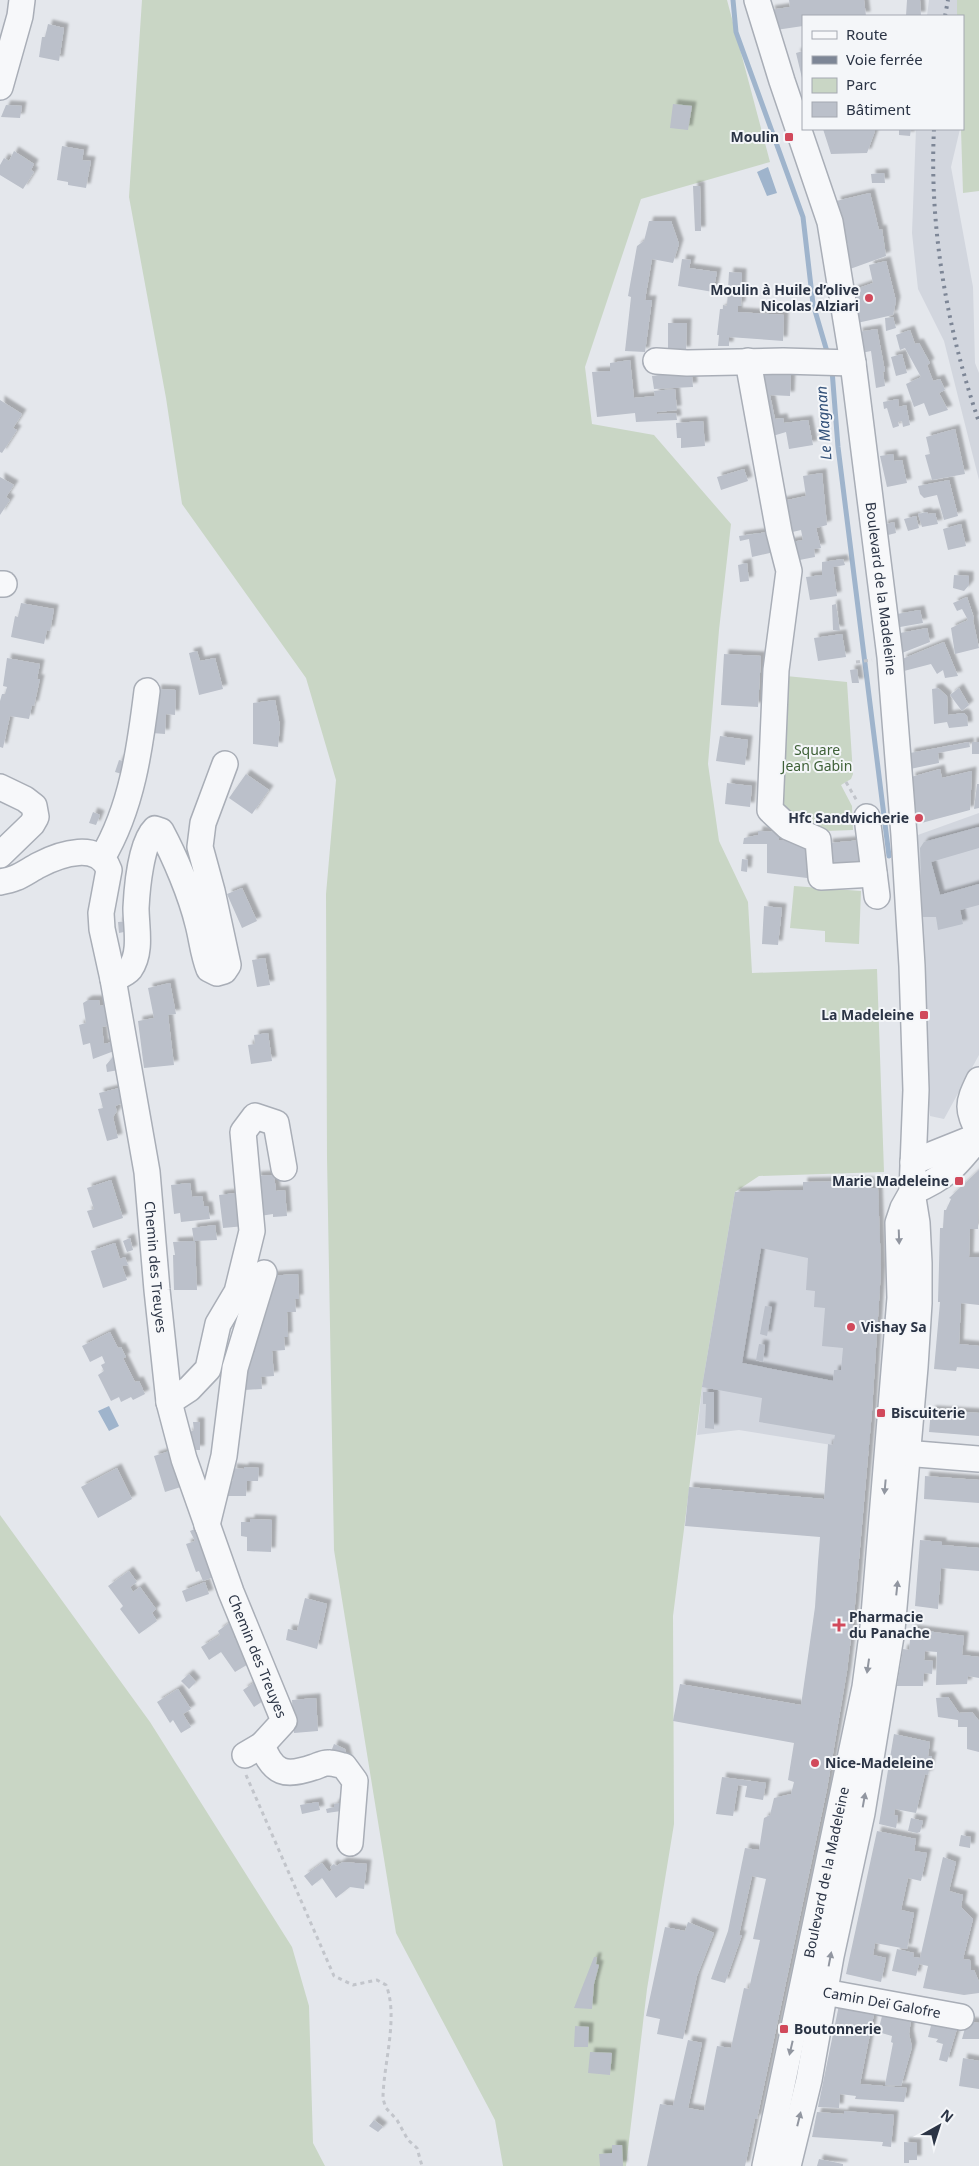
<svg xmlns="http://www.w3.org/2000/svg" width="979" height="2166" font-family="'Noto Sans',sans-serif">
  <style>
    .built { fill: #d2d6de }
    .green { fill: #c9d6c5 }
    .water { fill: #9fb4cc }
    .lines { fill: none; stroke-linecap: round; stroke-linejoin: round }
    .stream { stroke: #9fb4cc; stroke-width: 5 }
    .building { fill: #bbc0ca; fill-rule: evenodd; filter: url(#shadow) }
    .minor-casing { stroke: #a9aeb7; stroke-width: 28 }
    .path { stroke: #c2c5cb; stroke-width: 3; stroke-dasharray: 4 4; stroke-linecap: butt }
    .minor { stroke: #f7f8fa; stroke-width: 25 }
    .rail { stroke: #7d8696; stroke-width: 4; stroke-dasharray: 2.5 5; stroke-linecap: butt }
    .oneway { fill: #9196a0 }
    .poi-dot { fill: #d1495b; stroke: #f4f6f9; stroke-width: 2 }
    .labels { text-anchor: middle; stroke-width: 4; stroke-linejoin: round; paint-order: stroke }
    .poi-label { font-size: 14px; font-weight: bold; fill: #2b3445; stroke: #f4f6f9; text-anchor: end }
    .street-label { font-size: 14px; fill: #2b3445; stroke: #f4f6f9 }
    .park-label { font-size: 14px; fill: #3f6138; stroke: #f4f6f9 }
    .water-label { font-size: 15px; font-style: italic; fill: #34527a; stroke: #f4f6f9 }
  </style>
  <defs>
    <filter id="shadow"><feDropShadow dx="4.5" dy="-4.5" stdDeviation="1" flood-color="#0004"/></filter>
  </defs>
  <rect width="100%" height="100%" fill="#e4e7ec"/>
  <path class="built" d="M929 0H979L963 16H927Z
    M916 129H960L951 167 973 287 975 363 979 373V480L944 341 918 289 912 233Z
    M979 813V1055L944 1119 930 1116 918 979 915 836Z
    M878 1188 881 1270 869 1451 739 1430 697 1435 702 1387 735 1192Z"/>
  <path class="green" d="M142 0H727L770 162 641 199 585 367 592 424 654 435 731 524 719 630 708 764 719 841 748 902 752 973 877 969 884 1172 759 1176 735 1192 702 1387 673 1616 674 1824 647 1989 626 2166H503L495 2120 396 1933 334 1550 327 1158 326 894 336 780 306 678 182 504 166 398 129 197Z
    M957 0H979V191L963 193 961 129H963V16H957Z
    M786 676 847 682 853 774 851 779 841 785 852 806 853 830 826 831 809 828 779 803Z
    M794 886 861 891 859 944 825 942V931L790 928Z
    M0 1515 150 1722 292 1947 309 2006 313 2143 325 2166H0Z"/>
  <path class="water" d="M768 167 777 193 767 196 757 172Z
    M109 1406 119 1426 109 1431 98 1411Z"/>
  <g class="lines">
    <path class="stream" d="M733 0 736 32 803 217 813 304 828 355
      M832 370 838 447 889 856"/>
  </g>
  <path class="building" d="M789 0H864L866 16H803V26L776 30 770 10 790 7Z
    M907 0H920L921 16H906Z
    M48 24 64 28 59 61 39 57 42 37H45Z
    M803 51V78H802L796 53Z
    M673 104 692 106 688 130 670 128Z
    M6 105 22 106 20 118 1 117Z
    M823 129H875V131L867 153 831 154Z
    M899 129H911L910 136 899 135Z
    M62 146 84 150 82 160 91 161 86 188 68 185V182L57 180Z
    M14 151 34 164 31 170 34 172 23 189 0 175V165L4 158 9 161Z
    M884 173 885 183H872L871 174Z
    M693 186H700L701 231H695Z
    M870 193 879 230 882 229 886 256 850 269 846 247 848 246 836 201Z
    M649 221H671L679 244 673 263 652 259 645 300H652L645 352 625 351 631 297 628 296 637 246 644 241Z
    M682 259 691 260 689 268 717 272 713 292 678 286Z
    M886 261 896 301 893 315 857 323 853 290 873 283 869 265Z
    M729 272 742 273 741 306H738V312L784 315 783 341 729 337V346H718L719 335H717L720 309H723V305L727 306Z
    M893 317 896 328 886 331 885 318Z
    M668 323H687L686 351 668 350Z
    M877 329 885 371 883 372 885 386 876 388 871 351 861 353 858 332Z
    M910 330 915 344 919 343 930 363 927 365 933 381 940 379 945 390 939 393 948 410 929 416 924 403 914 407 906 384 921 377 905 348 900 350 896 335Z
    M902 354 907 373 896 376 891 357Z
    M630 360 634 398 655 396 654 391 675 389 677 410 657 412V414L676 413 677 420 636 422 635 413 597 417 592 372 610 371V363Z
    M691 366 693 387 654 389 652 376 660 375V371Z
    M753 368 764 373 791 374 790 396 770 395 775 419 783 418 784 423 808 420 813 445 789 449 786 432 766 438Z
    M898 399 899 407 906 405 910 425 903 427 902 421 898 422 899 426 893 428 887 408 884 409 883 402Z
    M0 400 22 414 13 428 17 430 2 453 0 452Z
    M703 421 705 446 681 448V438H677L676 423Z
    M955 429 965 474 932 480 925 455 930 454 926 437Z
    M893 454 894 461 902 460 907 483 887 487 880 456Z
    M744 469 748 481 721 490 717 477Z
    M822 473 827 525 816 528 821 548 814 549 815 557 789 562 786 543 803 540 801 530 784 534 778 502 806 496 803 476Z
    M0 477 14 485 6 497 10 500 0 515Z
    M949 480 958 516 944 520 937 495 924 498 920 494 918 486Z
    M927 512 928 514 935 513 938 524 922 527 918 514Z
    M916 516 919 528 908 531 904 519Z
    M894 522 896 533 884 536 883 525Z
    M961 524 966 546 948 550 943 529Z
    M767 532 779 551 752 557 749 539 740 541 739 536Z
    M843 559 845 565 833 567 837 596 810 600 806 577 822 575V562Z
    M747 563 749 581 740 582 738 565Z
    M954 575 969 576V585L964 591 953 588Z
    M967 597 974 618 973 620 979 648 955 654 951 628 968 620 962 609 957 611 953 603Z
    M21 603 54 609 50 631 47 630 44 644 11 637 15 616 18 617Z
    M836 604 840 631 833 630 832 605Z
    M920 610 923 623 900 627 897 614Z
    M927 628 930 642 902 653 900 633Z
    M842 634 846 657 818 661 814 638Z
    M944 642 958 676 945 678 943 670 937 674 931 664 904 671 902 659Z
    M197 651 200 661 215 658 223 689 199 695 189 653Z
    M724 654 761 656 758 707 721 705Z
    M7 658 40 664 37 679H40L34 706 32 705 29 719 10 716 3 748 0 747V701L2 694H5L7 687 3 686Z
    M857 669 859 683H852L850 670Z
    M938 688 947 696 948 715 964 713 967 716 968 726 949 728 947 722 934 724 932 689Z
    M959 688 969 705 962 711 950 695Z
    M157 689 176 690 175 715 166 714 165 734 152 733Z
    M275 700 280 726 278 747 253 744V703Z
    M720 736 748 740 745 765 716 761Z
    M969 742 970 747 938 753 939 763 910 769V753Z
    M972 742H979V754H972Z
    M119 760 127 762 122 774 115 772Z
    M940 769 942 778 972 771 970 810 914 825 911 777Z
    M246 774 269 790 252 814 229 798Z
    M727 783 752 786 750 807 725 804Z
    M977 784H979V808L974 809Z
    M93 812 100 815 96 825 89 823Z
    M979 827V848L931 862 940 895 979 884V905L960 910 963 924 938 930 936 917H922L920 848 924 842Z
    M758 831 779 832V840L807 842V878L767 873V844H743L744 838 758 835Z
    M863 840 865 864 830 866 828 843Z
    M742 859 748 860 747 872 741 871Z
    M242 888 257 921 242 928 227 894Z
    M764 906 782 908 778 945 762 944Z
    M129 921 131 940 125 941 124 932 119 933 118 922Z
    M265 958 270 985 257 987 252 960Z
    M170 983 176 1014 168 1015 174 1065 144 1068 138 1021 154 1018 148 988Z
    M88 1000H99L100 1006 107 1004 113 1024 102 1027 104 1044 112 1042 114 1051 93 1059 90 1043 83 1045 79 1025 86 1023 83 1003Z
    M268 1033 272 1061 251 1064 248 1045 255 1044 254 1035Z
    M117 1052 119 1070 107 1072 106 1065Z
    M119 1088 123 1103 115 1106 117 1111 113 1117 118 1138 107 1141 98 1109 103 1108 99 1093Z
    M979 1170 978 1229H970L969 1257H979V1305L961 1303 959 1344 979 1346V1369L957 1367 956 1371 934 1369 940 1302H938L940 1228H943L944 1210H946L951 1199 949 1198Z
    M274 1175 276 1191 285 1190 287 1216 273 1217V1214L260 1216 256 1176Z
    M111 1180 123 1218 93 1228 87 1211 94 1209 87 1188Z
    M870 1181 871 1188H878L881 1270 872 1411 855 1605 847 1671 827 1789 757 2119H755L745 2166H647L660 2104 673 2106 688 2040 702 2043 688 2108 704 2111 717 2046 731 2048 744 1988 749 1989 760 1940 753 1939 766 1879 752 1876 739 1935H742L725 1983 711 1979 728 1931 745 1848 759 1850 764 1818 770 1815 774 1798 791 1794 794 1782 788 1780 794 1743 673 1721 680 1684 801 1705 815 1607 818 1562 820 1537 685 1526 689 1487 824 1499 828 1444 833 1445 835 1435 759 1422 762 1398 702 1387 735 1192 803 1190V1182ZM761 1248 808 1258 806 1290 815 1291 814 1307 825 1308 822 1346 843 1348 841 1370H834L833 1381 742 1363Z
    M190 1183 192 1197 202 1196 204 1206H208L210 1219 181 1222 180 1213 174 1214 171 1185Z
    M236 1193 238 1209 245 1226 223 1228 219 1195Z
    M215 1225 217 1240 195 1241 197 1290H174L173 1255H175L173 1242 194 1241 192 1228Z
    M130 1238 133 1250 127 1252 123 1241Z
    M115 1243 120 1259 125 1257 128 1265 122 1266 127 1280 103 1288 91 1251Z
    M298 1274 299 1299H295L296 1312H287L288 1337H284L285 1350 272 1351 274 1376 261 1377 262 1389 244 1390 245 1353 255 1352 254 1330 257 1314H266L264 1291 268 1276Z
    M765 1306 772 1307 767 1336 760 1334Z
    M110 1332 118 1348 121 1347 126 1357 123 1358 135 1382 139 1381 145 1394 133 1400 131 1397 121 1402 119 1397 111 1401 98 1375 104 1371 101 1365 105 1363 102 1356 90 1362 82 1346Z
    M759 1344 765 1345 763 1362 756 1360Z
    M703 1392H714V1429L705 1428 706 1404H703Z
    M931 1410 979 1413V1436L929 1432Z
    M193 1422H200V1450H188V1433L194 1430Z
    M173 1450 184 1486 165 1492 154 1456Z
    M244 1467 259 1468 258 1481H247L246 1496H227L228 1480 233 1481 232 1468 244 1469Z
    M117 1468 132 1499 98 1518 81 1487Z
    M925 1476 979 1480V1503L924 1499Z
    M250 1519 272 1520 271 1552 247 1551V1537L241 1536V1522H250Z
    M200 1527 214 1577 203 1581 199 1571 196 1572 186 1544 195 1541 190 1531Z
    M920 1540 942 1542V1545L979 1548V1571L941 1568 938 1609 915 1606Z
    M129 1571 137 1582 130 1587 133 1592 140 1587 156 1609 152 1613 157 1621 139 1634 120 1609 123 1606 108 1586Z
    M205 1582 209 1594 186 1602 182 1591Z
    M305 1598 327 1604 317 1649 286 1640 288 1629 297 1631Z
    M229 1623 236 1634 233 1636 250 1663 235 1672 221 1652 209 1660 201 1647 220 1635 218 1631Z
    M911 1629 964 1636 962 1655 979 1657V1678L968 1676 967 1684 936 1685 937 1652 925 1651 924 1660 933 1661 932 1674 924 1673 923 1686H897L903 1649 909 1650Z
    M189 1674 196 1682 189 1689 181 1681Z
    M261 1678 267 1693 259 1695 263 1701 254 1707 243 1690Z
    M178 1689 191 1709 183 1714 191 1727 181 1733 173 1720 170 1723 157 1702Z
    M948 1697 959 1713 972 1712 979 1721V1752L967 1749V1727H958V1720L938 1717 936 1698Z
    M316 1698 318 1731 294 1733 292 1700Z
    M894 1734 930 1742 928 1756H932L928 1775 925 1774 916 1813 895 1809 894 1815 898 1816 896 1828 879 1824Z
    M334 1744 345 1749 348 1761 329 1757Z
    M722 1777 766 1783 763 1800 745 1797 747 1786 738 1785 733 1816 716 1814Z
    M318 1802 320 1810 302 1814 300 1805Z
    M339 1803 341 1811 327 1813 326 1809 334 1807V1804Z
    M911 1818 923 1821 920 1832 917 1833 908 1831Z
    M877 1831 916 1839 914 1851 927 1853 921 1881 908 1878 901 1910 914 1913 907 1949 875 1943 873 1955 886 1958 881 1982 846 1974Z
    M961 1835 971 1837 970 1848 959 1846Z
    M943 1857 956 1862 949 1891 963 1895 961 1907 973 1919 963 1959 970 1960 971 1970H974L979 1982V1993L964 1995 923 1988 928 1966 919 1964 916 1976 892 1971 897 1949 914 1953 913 1957 920 1958Z
    M343 1862 367 1864 364 1889 350 1887 336 1898 322 1878 312 1886 304 1876 322 1863 329 1872 332 1870 330 1867 334 1864 336 1866Z
    M688 1922 714 1933 697 1976 683 2039 657 2034 660 2019 646 2016 665 1927 685 1931Z
    M594 1957H597L596 1964 599 1965 594 1984 592 2009 574 2008Z
    M839 2005 874 2014 860 2084 907 2088 904 2102 855 2099 856 2096 840 2094 839 2108 818 2107Z
    M882 2016 911 2020 909 2034 912 2047 901 2086 885 2085 893 2043 891 2042 892 2036 878 2032Z
    M933 2018 957 2029 947 2062 939 2060 943 2044 936 2042 938 2039 928 2037Z
    M967 2021 979 2023V2039H962Z
    M575 2026 589 2027 588 2047H574Z
    M590 2052 612 2053 610 2075 588 2073Z
    M963 2058 979 2061V2089L959 2086Z
    M844 2111 894 2115 891 2147 882 2146 883 2142 812 2137 817 2112 844 2114Z
    M374 2120 383 2127 378 2132 369 2126Z
    M904 2142 917 2143V2160H909V2163H904Z
    M612 2145H622L623 2166H600L599 2154 612 2153Z
    M819 2159 843 2164V2166H817Z"/>
  <g class="lines">
    <defs>
      <g id="minor">
        <path id="s1" d="M757 0 782 81 830 222 853 363 890 657 904 835 912 966 916 1090 912 1192 917 1223 919 1263V1303L915 1367 892 1630 862 1813 831 1956 809 2080 788 2166"/>
        <path d="M0 87 20 16 22 0"/>
        <path d="M656 361 687 363 783 361 853 363"/>
        <path d="M748 361 779 532 789 571 776 670 770 810 788 827 818 840 821 877 874 874"/>
        <path d="M0 584H4"/>
        <path d="M0 787 25 799 34 806 36 817 32 824 0 855"/>
        <path d="M867 817 877 896"/>
        <path d="M102 858C132 808 140 748 147 691"/>
        <path id="s2" d="M0 882C5 881 10 880 15 878 23 875 31 869 39 865 60 854 99 841 109 870L101 913 102 929 113 979 147 1172 157 1290 169 1402 184 1459 231 1592 284 1721 262 1745 245 1755"/>
        <path d="M113 979C119 976 126 974 130 969 142 952 136 927 136 908 137 888 141 843 155 829L161 831C175 857 191 895 198 924 202 939 203 954 209 969L217 973 224 971 228 965 212 891 200 847 203 823 225 764"/>
        <path d="M979 1080C967 1105 967 1108 979 1133"/>
        <path d="M913 1162 978 1136"/>
        <path d="M912 1192C947 1177 956 1166 979 1137"/>
        <path d="M169 1402 189 1389 208 1369 218 1324 237 1292 252 1231 243 1132 255 1116 276 1123 284 1168"/>
        <path d="M892 1452 979 1459"/>
        <path d="M207 1525 224 1456 235 1368 264 1273"/>
        <path d="M262 1745C273 1774 285 1777 314 1767 318 1766 324 1762 329 1763 334 1763 339 1765 344 1766L355 1781 350 1843"/>
        <path id="s3" d="M808 1989 961 2017"/>
        <path id="s4" d="M765 2166 865 1687 873 1627 900 1298 898 1223 903 1208 912 1192"/>
      </g>
    </defs>
    <use href="#minor" class="minor-casing"/>
    <path class="path" d="M856 662 872 660
      M846 782 857 801
      M246 1775 334 1976 353 1985 377 1980 386 1985C399 2017 383 2065 383 2099L386 2108 397 2120 408 2140 417 2148 422 2166"/>
    <use href="#minor" class="minor"/>
    <path class="rail" d="M945 16 948 0
      M934 129C929 227 947 329 979 422"/>
  </g>
  <defs><path id="oneway-solid" d="M-6-.8H1V-3.2L6.5 0L1 3.2V.8H-6Z" transform="scale(1.25)"/></defs>
  <g class="oneway">
    <use href="#oneway-solid" transform="translate(899 1237) rotate(88)"/>
    <use href="#oneway-solid" transform="translate(885 1487) rotate(95)"/>
    <use href="#oneway-solid" transform="translate(897 1588) rotate(-84)"/>
    <use href="#oneway-solid" transform="translate(868 1666) rotate(98)"/>
    <use href="#oneway-solid" transform="translate(864 1800) rotate(-80)"/>
    <use href="#oneway-solid" transform="translate(830 1959) rotate(-79)"/>
    <use href="#oneway-solid" transform="translate(791 2048) rotate(103)"/>
    <use href="#oneway-solid" transform="translate(799 2119) rotate(-76)"/>
  </g>
  <g class="poi-dot">
    <rect x="784" y="132" width="10" height="10" rx="2.5"/>
    <circle cx="869" cy="298" r="5"/>
    <circle cx="919" cy="818" r="5"/>
    <rect x="919" y="1010" width="10" height="10" rx="2.5"/>
    <rect x="954" y="1176" width="10" height="10" rx="2.5"/>
    <circle cx="851" cy="1327" r="5"/>
    <rect x="876" y="1408" width="10" height="10" rx="2.5"/>
    <path d="M836.5 1617.5h5v5h5v5h-5v5h-5v-5h-5v-5h5z"/>
    <circle cx="815" cy="1763" r="5"/>
    <rect x="779" y="2024" width="10" height="10" rx="2.5"/>
  </g>
  <g class="labels">
    <g class="poi-label">
      <text x="779" y="142">Moulin</text>
      <text x="859" y="295">Moulin à Huile d’olive<tspan x="859" dy="16">Nicolas Alziari</tspan></text>
      <text x="909" y="823">Hfc Sandwicherie</text>
      <text x="914" y="1020">La Madeleine</text>
      <text x="949" y="1186">Marie Madeleine</text>
      <text x="861" y="1332" text-anchor="start">Vishay Sa</text>
      <text x="891" y="1418" text-anchor="start">Biscuiterie</text>
      <text x="849" y="1622" text-anchor="start">Pharmacie<tspan x="849" dy="16">du Panache</tspan></text>
      <text x="825" y="1768" text-anchor="start">Nice-Madeleine</text>
      <text x="794" y="2034" text-anchor="start">Boutonnerie</text>
    </g>
    <g class="street-label">
      <text dy="5" stroke="none"><textPath href="#s1" startOffset="604">Boulevard de la Madeleine</textPath></text>
      <text dy="5" stroke="none"><textPath href="#s2" startOffset="525">Chemin des Treuyes</textPath></text>
      <text dy="5" stroke="none"><textPath href="#s2" startOffset="930">Chemin des Treuyes</textPath></text>
      <text dy="5" stroke="none"><textPath href="#s4" startOffset="300">Boulevard de la Madeleine</textPath></text>
      <text dy="5" stroke="none"><textPath href="#s3" startOffset="75">Camin Deï Galofre</textPath></text>
    </g>
    <g class="park-label">
      <text x="817" y="755">Square<tspan x="817" dy="16">Jean Gabin</tspan></text>
    </g>
    <g class="water-label">
      <text transform="translate(824 423) rotate(-94)" y="5">Le Magnan</text>
    </g>
  </g>
  <rect x="802" y="15" width="162" height="115" fill="#f4f6f9" stroke="#a4a8b1"/>
  <rect x="812" y="31" width="25" height="8" fill="#f7f8fa" stroke="#a4a8b1"/>
  <text x="846" y="40" font-size="15" fill="#2b3445">Route</text>
  <rect x="812" y="56" width="25" height="8" fill="#7d8696" stroke="#a4a8b1"/>
  <text x="846" y="65" font-size="15" fill="#2b3445">Voie ferrée</text>
  <rect x="812" y="78" width="25" height="15" fill="#c9d6c5" stroke="#a4a8b1"/>
  <text x="846" y="90" font-size="15" fill="#2b3445">Parc</text>
  <rect x="812" y="102" width="25" height="15" fill="#bbc0ca" stroke="#a4a8b1"/>
  <text x="846" y="115" font-size="15" fill="#2b3445">Bâtiment</text>
  <g transform="translate(939 2126) rotate(39)" stroke="#f4f6f9" stroke-width="4" paint-order="stroke">
  <path d="M0-4L9 19L0 12L-9 19Z" fill="#2b3445"/>
  <text y="-8" font-size="14" font-weight="bold" text-anchor="middle" fill="#2b3445">N</text>
  </g>
</svg>
